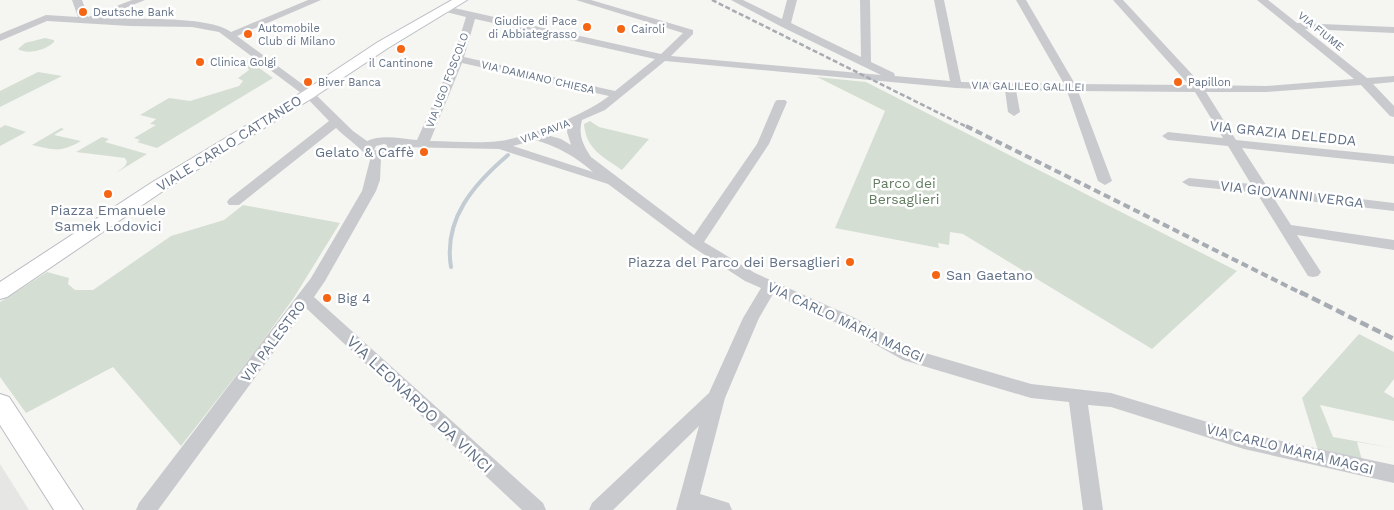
<svg xmlns="http://www.w3.org/2000/svg" width="1394" height="510" font-family="'Work Sans',sans-serif">
  <style>
    .built { fill: #e6e7e5 }
    .green { fill: #d5ded2 }
    .lines { fill: none; stroke-linecap: round; stroke-linejoin: round }
    .stream { stroke: #c2ccd2; stroke-width: 4 }
    .secondary-casing { stroke: #b9bdc3; stroke-width: 2 }
    .street { fill: #c8cace; fill-rule: evenodd }
    .secondary { fill: #fff; fill-rule: evenodd }
    .rail-far2 { stroke: #a7abb2; stroke-width: 2.5; stroke-dasharray: 5 2.5; stroke-linecap: butt }
    .rail-far1 { stroke: #a7abb2; stroke-width: 4; stroke-dasharray: 7 4; stroke-linecap: butt }
    .rail { stroke: #a7abb2; stroke-width: 4.5; stroke-dasharray: 9 4.5; stroke-linecap: butt }
    .poi-dot { fill: #f56513; stroke: #fff; stroke-width: 2 }
    .labels { text-anchor: middle; stroke-width: 5; stroke-linejoin: round; paint-order: stroke }
    .far-poi-label { font-size: 11px; fill: #627186; stroke: #fff; text-anchor: start }
    .far-street-label { font-size: 11px; fill: #627186; stroke: #fff }
    .street-label { font-size: 14px; fill: #627186; stroke: #fff }
    .poi-label { font-size: 14px; fill: #627186; stroke: #fff; text-anchor: end }
    .park-label { font-size: 14px; fill: #637d61; stroke: #fff }
    .near-street-label { font-size: 16px; fill: #627186; stroke: #fff }
  </style>
  <rect width="100%" height="100%" fill="#f5f6f2"/>
  <path class="built" d="M0 464 29 510H0Z"/>
  <path class="green" d="M45 38 54 40V42C46 50 28 55 18 49L25 43Z
    M248 60 273 78 157 148 137 142 140 140 134 138 156 125 150 124 156 119 140 115 169 98 190 101 239 86 243 81 238 78 249 70 245 63Z
    M38 72 62 76 0 107V91Z
    M817 77 866 82 1237 271 1152 349 963 234 950 232 949 245 938 243 939 248 835 228 885 111Z
    M590 121 599 127 649 139 622 170C602 156 586 149 584 124Z
    M5 125 26 132 0 146V128Z
    M61 128 64 129 54 135 81 141C60 153 55 150 32 145Z
    M102 137 109 139 105 142 147 154 116 173 125 166 127 162 125 158 76 152Z
    M243 205 340 223 293 299 256 350 181 446 113 367 26 413 0 377V302L47 272 69 278 68 284 75 290H93L171 236 224 220Z
    M1359 334 1394 352V379L1384 392 1394 398V421L1320 405 1333 437 1394 448 1357 442 1362 460 1318 450 1302 398Z"/>
  <g class="lines">
    <path class="stream" d="M451 267C443 219 474 184 508 155"/>
    <defs>
      <path id="secondary" d="M452 0H467L388 48 314 97 163 191 7 297 0 299V282L151 183 304 91 378 42Z
        M0 394 9 397 83 510H54L0 425Z"/>
    </defs>
    <use href="#secondary" class="secondary-casing"/>
    <path class="street" d="M72 0H82L88 17 132 0H145L101 18C132 20 208 15 231 32L308 0H321L237 36 313 92 353 131 367 141C383 134 400 139 417 140L453 59 466 17 442 11V7L445 6 661 54 683 33 576 0H591L693 30V34L671 56 881 75 782 27 731 0H743L782 19 787 0H797L791 23 861 57 860 0H870L871 62 894 73 895 76 950 81 934 0H944L961 82 1064 84 1016 0H1026L1075 84 1189 85 1113 0H1123L1202 85 1266 86 1354 79 1257 0H1268L1297 23 1394 27V33L1305 29 1367 78 1394 76V82L1373 84 1394 106V117L1390 116 1361 85 1266 92H1206L1236 140 1394 156V164L1242 148 1268 188 1394 203V211L1273 197 1291 225 1394 240V250L1297 235 1321 272 1318 276 1313 277 1308 276 1258 195 1249 192 1189 186 1182 182 1189 178 1251 184 1228 146 1168 140 1162 136 1168 132 1223 138 1195 92 1078 91 1112 181 1105 185 1098 181 1067 91 1016 90 1020 112 1014 116 1008 112 1005 90 956 88 665 61 605 110 582 120C578 136 583 144 591 157L694 235 757 144 775 102 777 100H785L787 102 769 144 704 242 755 273 853 317 915 350 1031 384 1111 393 1244 433 1394 465V483L1244 449 1111 407 1088 405 1103 510H1083L1069 402 1031 398 903 360 841 325 773 294 759 318 725 398 700 494 729 503 732 510H676L699 426 613 510H589L592 503 709 393 743 318 761 288 745 281 691 246 608 184 499 149 399 147 396 153 381 158 380 180 376 191 325 281 314 297 543 503 546 510H522L306 308 158 510H136L139 503 311 278 362 191 370 160C362 148 347 139 336 128L239 205H229L227 202 229 199 329 121 305 96 219 32 192 27 130 26 47 21 0 41V34L46 15 78 17ZM475 19 655 59 615 91 464 57ZM462 63 609 96C587 114 527 138 499 141 476 144 453 141 430 141ZM568 126 567 132 571 145 561 139 547 135ZM535 140C557 146 576 157 593 172L513 146ZM384 144 387 145 386 148 379 151 374 150 376 146Z"/>
    <use href="#secondary" class="secondary"/>
    <path class="rail-far2" d="M712 0 969 128"/>
    <path class="rail-far1" d="M966 126 1303 294"/>
    <path class="rail" d="M1300 292 1394 339"/>
  </g>
  <g class="poi-dot">
    <circle cx="83" cy="12" r="5"/>
    <circle cx="587" cy="27" r="5"/>
    <circle cx="621" cy="29" r="5"/>
    <circle cx="248" cy="34" r="5"/>
    <circle cx="401" cy="49" r="5"/>
    <circle cx="200" cy="62" r="5"/>
    <circle cx="308" cy="82" r="5"/>
    <circle cx="1178" cy="82" r="5"/>
    <circle cx="424" cy="152" r="5"/>
    <circle cx="108" cy="194" r="5"/>
    <circle cx="850" cy="262" r="5"/>
    <circle cx="936" cy="275" r="5"/>
    <circle cx="327" cy="298" r="5"/>
  </g>
  <g class="labels">
    <g class="far-poi-label">
      <text x="93" y="16">Deutsche Bank</text>
      <text x="577" y="25" text-anchor="end">Giudice di Pace<tspan x="577" dy="13">di Abbiategrasso</tspan></text>
      <text x="258" y="32">Automobile<tspan x="258" dy="13">Club di Milano</tspan></text>
      <text x="631" y="33">Cairoli</text>
      <text x="210" y="66">Clinica Golgi</text>
      <text x="401" y="67" text-anchor="middle">il Cantinone</text>
      <text x="318" y="86">Biver Banca</text>
      <text x="1188" y="86">Papillon</text>
    </g>
    <g class="far-street-label">
      <text transform="translate(1321 31) rotate(39)" y="4">VIA FIUME</text>
      <text transform="translate(538 77) rotate(13)" y="4">VIA DAMIANO CHIESA</text>
      <text transform="translate(447 80) rotate(-69)" y="4">VIA UGO FOSCOLO</text>
      <text transform="translate(1028 86) rotate(1)" y="4">VIA GALILEO GALILEI</text>
      <text transform="translate(545 131) rotate(-20)" y="4">VIA PAVIA</text>
    </g>
    <g class="street-label">
      <text transform="translate(1283 133) rotate(6)" y="5">VIA GRAZIA DELEDDA</text>
      <text transform="translate(229 143) rotate(-32)" y="5">VIALE CARLO CATTANEO</text>
      <text transform="translate(1292 194) rotate(7)" y="5">VIA GIOVANNI VERGA</text>
      <text transform="translate(846 322) rotate(25)" y="5">VIA CARLO MARIA MAGGI</text>
      <text transform="translate(273 341) rotate(-53)" y="5">VIA PALESTRO</text>
      <text transform="translate(1290 449) rotate(14)" y="5">VIA CARLO MARIA MAGGI</text>
    </g>
    <g class="poi-label">
      <text x="414" y="157">Gelato &amp; Caffè</text>
      <text x="108" y="215" text-anchor="middle">Piazza Emanuele<tspan x="108" dy="16">Samek Lodovici</tspan></text>
      <text x="840" y="267">Piazza del Parco dei Bersaglieri</text>
      <text x="946" y="280" text-anchor="start">San Gaetano</text>
      <text x="337" y="303" text-anchor="start">Big 4</text>
    </g>
    <g class="park-label">
      <text x="904" y="188">Parco dei<tspan x="904" dy="16">Bersaglieri</tspan></text>
    </g>
    <g class="near-street-label">
      <text transform="translate(420 404) rotate(43)" y="6">VIA LEONARDO DA VINCI</text>
    </g>
  </g>
</svg>
